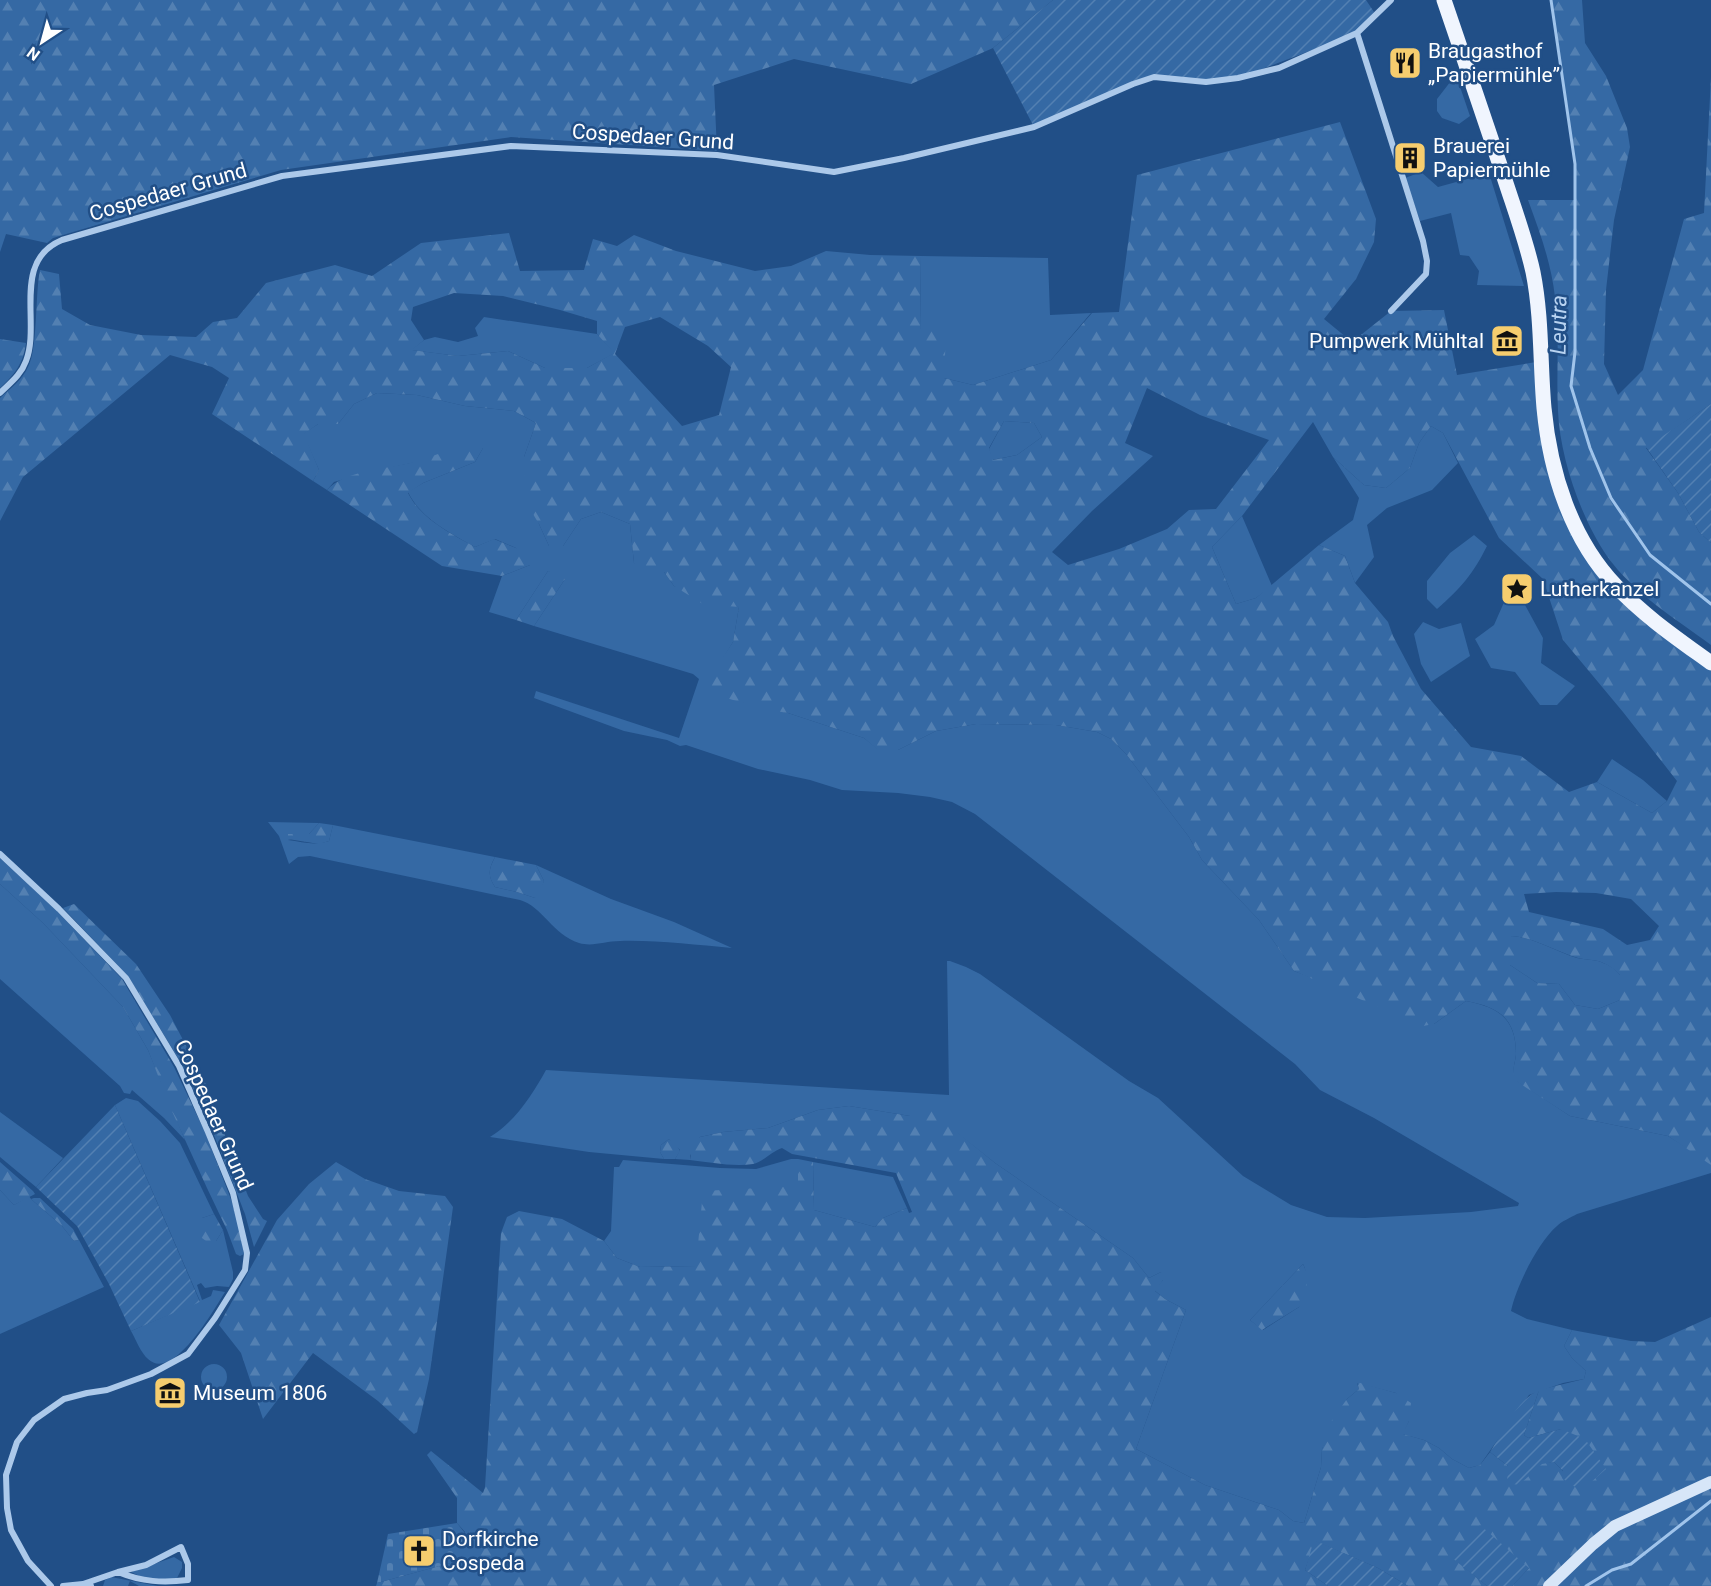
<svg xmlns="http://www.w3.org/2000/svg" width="1711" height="1586" font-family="Roboto,sans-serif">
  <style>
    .green { fill: #3569a4; fill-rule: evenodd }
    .forest { fill: url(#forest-firs); fill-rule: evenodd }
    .cemetery { fill: url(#cemetery-stones) }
    .garden { fill: url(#garden-furrows) }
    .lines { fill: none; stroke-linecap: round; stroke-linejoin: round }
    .stream { stroke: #a0c4eb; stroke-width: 3 }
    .street { stroke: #acc9ea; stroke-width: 6 }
    .secondary { stroke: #d7e6f8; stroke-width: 12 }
    .primary { stroke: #f0f5fe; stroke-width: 15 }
    .labels { text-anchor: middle; stroke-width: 5; stroke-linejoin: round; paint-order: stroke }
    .poi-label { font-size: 21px; fill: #fff; stroke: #214f87; text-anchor: start }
    .street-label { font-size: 21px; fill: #fff; stroke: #214f87 }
    .water-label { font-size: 22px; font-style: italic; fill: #b8d3f1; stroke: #214f87 }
  </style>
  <defs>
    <pattern id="forest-firs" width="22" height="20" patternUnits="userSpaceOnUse" patternTransform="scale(1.5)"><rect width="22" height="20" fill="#3569a4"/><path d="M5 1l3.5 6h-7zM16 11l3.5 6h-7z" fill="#5380b2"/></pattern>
    <pattern id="cemetery-stones" width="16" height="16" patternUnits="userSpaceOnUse" patternTransform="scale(1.5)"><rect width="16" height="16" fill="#3569a4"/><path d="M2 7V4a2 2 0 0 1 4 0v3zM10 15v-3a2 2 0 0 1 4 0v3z" fill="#5380b2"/></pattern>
    <pattern id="garden-furrows" width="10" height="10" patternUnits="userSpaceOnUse" patternTransform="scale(1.5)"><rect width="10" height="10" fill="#3569a4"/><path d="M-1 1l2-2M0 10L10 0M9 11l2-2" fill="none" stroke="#5380b2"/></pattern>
  </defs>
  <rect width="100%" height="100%" fill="#214f87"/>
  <path class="green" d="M1454 77 1457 78 1470 116 1459 124 1442 118 1437 111V99Z
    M1421 172 1438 187 1489 173 1524 286 1477 285 1479 271 1469 256 1460 255 1451 213 1420 221 1405 178Z
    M921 256 1048 258 1050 315 1091 313 1051 360 973 385 944 378 920 330Z
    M484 317 597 334 615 353 587 368H545L508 351 458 356 411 350 424 340 435 337 458 342 478 336 475 328Z
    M377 393 417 395 465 406 514 411 536 423 524 457 539 524 549 546H563L581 519 601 512 630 524 634 563 664 572 674 586 739 607 733 642 722 660 743 702 788 713 864 738 879 750H898L936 731 976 724 1056 725 1097 732 1111 739 1126 754 1189 837 1202 860 1259 920 1294 971 1434 1024 1466 1001C1498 1007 1516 1018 1516 1054 1515 1066 1511 1069 1517 1081L1570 1116 1668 1136 1708 1161 1711 1165V1173L1577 1214C1570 1218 1562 1221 1557 1226 1538 1242 1516 1287 1511 1311L1527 1319 1572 1330 1564 1346 1572 1358 1586 1371 1584 1379 1563 1383 1529 1395 1480 1465 1469 1468 1452 1459 1439 1448 1424 1440 1402 1434 1409 1421 1396 1393 1357 1383 1359 1389 1347 1399 1322 1449 1321 1467 1304 1523 1293 1521 1279 1510 1205 1485 1136 1449 1186 1310 1165 1299 1154 1290 1163 1280 1161 1272 1149 1278 1133 1258 995 1163 956 1132 910 1116 849 1106 818 1110 768 1128 723 1132 700 1137 690 1156V1160L675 1159 680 1150 669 1139 661 1145 660 1152 664 1159 589 1152 490 1137C514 1123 533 1094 546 1070L949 1095 947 961H950L966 967 980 974 1129 1081 1158 1098 1243 1176 1291 1205 1327 1217 1365 1218 1471 1212 1518 1206 1519 1203 1374 1118 1320 1090 1295 1064 975 814 952 802 930 797 898 793 842 790 810 780 758 769 686 745 680 746 667 740 624 731 534 698 536 691 679 738 699 679 693 674 534 626 565 579 548 571 516 620 489 612 502 576 530 565 516 548 495 539 475 547C450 533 421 519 408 492L423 483 475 462 483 448 369 472 334 482 327 490 313 481 319 470 303 434 318 424H338L354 404ZM1303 1264C1310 1277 1303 1293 1299 1307L1263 1330 1250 1320Z
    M1004 421 1034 423 1042 437 1017 455 992 460 989 449Z
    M1431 426 1443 433 1458 463 1432 490 1387 508 1367 525 1374 557 1355 583 1345 556 1319 545 1353 520 1359 498 1333 457 1364 485 1386 488 1410 468 1419 443Z
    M1242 516 1272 586 1256 598 1236 604 1212 547Z
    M1474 535 1487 546C1473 574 1461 588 1437 609L1427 599V581L1450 553Z
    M1505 600 1525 605 1543 638 1541 663 1575 686 1557 705H1540L1515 672 1491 668 1475 639 1494 625Z
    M1423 622 1439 629 1461 623 1470 656 1431 682 1421 664 1414 634Z
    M1612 759 1643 780 1667 801 1652 813 1597 782Z
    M268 822 319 823 309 834 288 840C303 842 315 846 329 841L333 825 495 857C489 868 487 875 495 887L517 892 535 898 544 881 536 865 611 899 674 922 732 948C695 945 657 940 620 941 605 941 593 947 579 943 553 935 542 906 520 900L310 856 298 857 289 864 279 836Z
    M0 884 43 923 123 1007 148 1050 185 1140 164 1118 132 1090 130 1094 124 1093 120 1086 0 979Z
    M1510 936C1534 937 1554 951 1577 958 1585 960 1593 959 1601 962 1609 965 1614 968 1620 975V1000L1598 1009 1575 1005 1559 984 1537 983 1510 965Z
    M126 1098 138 1101 160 1121 180 1143 214 1214 202 1218 216 1241 223 1230 233 1272V1279L229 1287 217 1286 205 1288 201 1283 197 1285 202 1300 211 1296 213 1290 225 1292C215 1308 173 1383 148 1359 141 1353 136 1340 131 1331L200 1301 115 1105Z
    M0 1112 63 1158 36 1187 0 1157Z
    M791 1159H798V1186L696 1266 640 1267 617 1258 604 1241 611 1231 614 1167H619L623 1160 720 1168 756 1169Z
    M813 1162 893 1177 907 1208 883 1218 875 1227 814 1210Z
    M0 1190 14 1205 29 1196 31 1199 62 1226 74 1241 79 1240 104 1287 0 1334Z
    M201 1377a13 13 0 1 1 26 0a13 13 0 1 1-26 0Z
    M174 1557 182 1562V1568L177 1578C161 1581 145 1580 131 1572Z
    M111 1577 158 1586H139L130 1581 128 1586H103L105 1580Z"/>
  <path class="forest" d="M0 0H1053L993 48 911 84 794 59 714 85 717 151 511 137 281 170 63 235 53 238 47 243 6 234 0 252Z
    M1551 0H1582L1585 43 1606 76 1627 128 1630 147 1614 220 1606 290 1604 364 1618 395 1643 370 1684 219 1704 213 1711 77V404L1646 448 1678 493 1699 532 1711 543V645C1676 619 1633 593 1607 556 1581 518 1560 458 1558 411 1556 373 1560 335 1555 297 1551 262 1540 233 1528 200H1576L1575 161Z
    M1340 122 1376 219 1374 242 1356 279 1324 319 1352 342 1391 311 1444 310 1457 375 1536 362 1555 488 1638 616 1711 671V1165L1668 1136 1570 1116 1516 1081C1511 1069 1515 1066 1516 1054 1516 1017 1498 1007 1466 1001L1434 1024 1423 1026 1294 971 1259 920 1202 860 1189 837 1126 754 1111 739 1097 732 1056 725 976 724 936 731 898 750H878L864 738 788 713 769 710 715 695 705 684 733 642 739 607 703 604 674 586 664 572 645 575 634 563 630 524 601 512 581 519 563 546H549L539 524 524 499V457L536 423 514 411 465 406 417 395 377 393 354 404 338 424H318L304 434 319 470 313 481 212 414 229 378 212 367 170 355 23 477 0 521V398C11 388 22 380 28 367 38 349 35 294 40 270L59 274 62 309 90 325 141 335 196 337 213 322 237 318 266 283 335 265 372 276 421 243 509 233 520 271 584 270 593 239 617 246 634 235 676 251 755 271 791 266 826 251 870 255 921 256 920 329 946 333 944 378 973 385 1051 360 1092 313 1119 312 1137 175ZM454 293 503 296 560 310 597 321V334L614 353 587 368H545L508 351 458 356 412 350 424 340 411 320 413 307ZM660 317 708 346 731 367 719 415 682 426 615 354 625 327ZM1147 388 1200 415 1269 440 1216 509 1189 510 1167 529 1119 549 1068 565 1052 552 1092 511 1153 456 1125 443ZM1004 421 1034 423 1042 437 1017 455 993 460 989 448ZM1313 422 1333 457 1364 485 1386 488 1410 468 1419 443 1431 426 1443 433 1499 538 1543 579 1563 640 1623 712 1677 781 1667 801 1652 813 1597 782 1569 792 1521 756 1471 747 1421 689 1393 636 1388 622 1355 583 1345 556 1319 545 1256 598 1236 604 1212 547 1242 516ZM1556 892 1596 893 1631 899 1659 926 1650 940 1627 945 1603 929 1529 912 1524 894ZM1510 936C1534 937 1554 951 1578 958 1585 960 1593 959 1601 962 1609 965 1614 969 1620 975V1000L1598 1009 1575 1005 1559 984 1537 983 1510 965 1520 952Z
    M0 339 26 343C23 364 15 374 0 388Z
    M472 442 483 448 475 462 423 483 408 493C421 519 450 533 475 547L494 539 516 548 543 555 530 565 502 576 442 566 327 490C343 471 386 469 410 463 431 457 451 449 472 442Z
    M548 571 558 573 565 579 534 626 516 620Z
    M319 823 333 825 329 841 319 844 288 839V834H309Z
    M495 857 536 865 544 881 538 897 535 898 517 892 495 887C487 875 489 869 495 857Z
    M0 858 57 911 122 979 174 1067 205 1132 237 1215 244 1254 240 1256 236 1254 227 1230 207 1188 171 1109 148 1050 123 1007 43 923 0 884Z
    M74 904 136 964 170 1015 204 1080 248 1196 263 1219 267 1221 254 1247 245 1214 212 1130 181 1063 128 976 63 908Z
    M849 1106 910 1116 922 1106H958L957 1132 995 1163 1133 1258 1149 1278 1161 1272 1164 1274 1163 1280 1155 1291 1165 1299 1186 1310 1136 1449 1205 1485 1279 1510 1293 1521 1304 1523 1321 1467 1322 1449 1332 1420 1347 1399 1359 1389 1357 1382 1396 1393 1411 1403 1409 1421 1403 1434 1424 1440 1439 1448 1452 1459 1469 1468 1480 1465 1490 1452 1508 1466 1554 1462 1581 1490 1561 1429 1528 1438 1524 1435 1539 1390 1584 1379 1586 1371 1572 1358 1564 1346 1572 1330 1631 1341 1655 1342 1711 1317V1586H1512L1529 1568 1452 1557 1487 1586H1408L1378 1568 1315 1541 1305 1570 1328 1586H376L377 1583 465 1559V1532L457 1523V1498L427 1455 431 1451 483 1493 485 1487 501 1233 507 1217 519 1211 562 1219 604 1241 617 1258 640 1267 696 1266 703 1191 798 1186V1159L813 1162 814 1210 875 1227 883 1218 907 1208 909 1213 912 1212 896 1173 792 1154 782 1148C772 1151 763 1162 753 1164 733 1167 709 1162 690 1160L692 1146 700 1137 723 1132 768 1128 818 1110Z
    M669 1139 676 1144 680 1151 675 1159H664L660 1152 661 1145Z
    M0 1162 33 1191 35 1194 14 1205 0 1190Z
    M336 1162 365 1179 399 1191 445 1196 453 1207 429 1379 417 1432 414 1434 378 1401 313 1353 263 1419 241 1353 219 1325 277 1220 309 1184Z
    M34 1198H40L73 1229 79 1240 74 1241 62 1226 31 1199Z
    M214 1214 223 1230 216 1241H206L198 1235 197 1224 202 1218Z
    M1303 1264 1306 1271 1307 1297 1299 1307 1262 1330 1250 1320Z"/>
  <path class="cemetery" d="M457 1523 472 1542 465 1559 377 1583 388 1534Z"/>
  <path class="garden" d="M1053 0H1366L1374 12 1357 33 1238 78 1206 82 1154 78 1034 127 993 48Z
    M1711 404V543L1699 532 1678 493 1646 447Z
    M115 1105 200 1302 131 1331 109 1284 77 1226 36 1187Z
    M1539 1390 1524 1435 1528 1438 1561 1429 1585 1439 1606 1469 1581 1491 1562 1478 1563 1471 1554 1462 1542 1464 1519 1485 1507 1483 1508 1466 1490 1452C1503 1432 1516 1401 1539 1390Z
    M1480 1525 1529 1568 1512 1586H1487L1451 1557Z
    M1314 1540 1378 1568 1408 1586H1328L1305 1570Z"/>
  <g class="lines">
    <path class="stream" d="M1551 0 1575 164V352L1571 386 1590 448 1611 498 1650 555 1711 604
      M1586 1586 1612 1570 1631 1564 1711 1501"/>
    <path class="street" d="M1357 33 1423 241 1427 261 1426 274 1391 311
      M0 393C10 383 21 375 26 361 41 323 11 261 62 240L282 176 511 146 717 155 834 172 904 158 1034 127 1133 84 1154 77 1206 82 1238 78 1279 68 1357 33 1391 0
      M0 854 59 909 126 978 179 1066 208 1132 233 1193 247 1253 245 1270 215 1318 188 1354 151 1374 107 1390 87 1393 64 1399 34 1420 17 1442 6 1475 7 1508 11 1530 28 1561 51 1586
      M83 1584 118 1572C142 1582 163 1583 188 1580V1564L181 1547 146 1565 118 1572
      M63 1586 83 1584 91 1586"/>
    <path class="secondary" d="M1549 1586 1593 1544 1615 1526 1711 1482"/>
    <path class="primary" d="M1444 0C1464 59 1484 117 1504 177 1514 208 1526 240 1533 272 1542 317 1540 363 1544 408 1550 472 1571 539 1616 586 1644 616 1678 639 1711 663"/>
  </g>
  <defs>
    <symbol id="restaurant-square" viewBox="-11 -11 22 22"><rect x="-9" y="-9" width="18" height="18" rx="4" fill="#f6cd6e" stroke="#214f87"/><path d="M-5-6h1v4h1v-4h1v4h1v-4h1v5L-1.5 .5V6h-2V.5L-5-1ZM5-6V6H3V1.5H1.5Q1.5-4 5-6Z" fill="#111"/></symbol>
    <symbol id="building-square" viewBox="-11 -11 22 22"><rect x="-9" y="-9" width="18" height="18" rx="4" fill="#f6cd6e" stroke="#214f87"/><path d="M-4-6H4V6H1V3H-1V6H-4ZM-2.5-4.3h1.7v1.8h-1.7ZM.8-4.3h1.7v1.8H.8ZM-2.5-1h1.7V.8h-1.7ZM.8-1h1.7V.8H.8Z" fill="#111"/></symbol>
    <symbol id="museum-square" viewBox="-11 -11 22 22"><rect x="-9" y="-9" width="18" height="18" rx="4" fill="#f6cd6e" stroke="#214f87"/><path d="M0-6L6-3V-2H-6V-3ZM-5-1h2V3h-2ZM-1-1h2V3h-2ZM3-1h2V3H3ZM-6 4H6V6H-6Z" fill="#111"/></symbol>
    <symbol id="sight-square" viewBox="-11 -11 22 22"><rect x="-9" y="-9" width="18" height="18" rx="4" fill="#f6cd6e" stroke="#214f87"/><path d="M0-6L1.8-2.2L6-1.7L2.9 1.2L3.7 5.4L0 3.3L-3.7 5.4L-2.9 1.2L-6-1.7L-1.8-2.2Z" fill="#111"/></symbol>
    <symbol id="church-square" viewBox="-11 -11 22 22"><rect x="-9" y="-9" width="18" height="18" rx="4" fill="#f6cd6e" stroke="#214f87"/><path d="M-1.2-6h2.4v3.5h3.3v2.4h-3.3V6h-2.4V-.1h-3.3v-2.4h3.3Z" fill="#111"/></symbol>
  </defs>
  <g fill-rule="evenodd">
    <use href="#restaurant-square" x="1386" y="44" width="38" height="38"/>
    <use href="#building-square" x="1391" y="139" width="38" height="38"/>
    <use href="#museum-square" x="1488" y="322" width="38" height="38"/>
    <use href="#sight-square" x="1498" y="570" width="38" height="38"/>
    <use href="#museum-square" x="151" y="1374" width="38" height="38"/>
    <use href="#church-square" x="400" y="1532" width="38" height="38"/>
  </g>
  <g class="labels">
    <g class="poi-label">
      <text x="1428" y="58">Braugasthof<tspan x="1428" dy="24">„Papiermühle”</tspan></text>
      <text x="1433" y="153">Brauerei<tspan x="1433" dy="24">Papiermühle</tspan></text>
      <text x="1484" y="348" text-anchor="end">Pumpwerk Mühltal</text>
      <text x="1540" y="596">Lutherkanzel</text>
      <text x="193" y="1400">Museum 1806</text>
      <text x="442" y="1546">Dorfkirche<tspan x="442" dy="24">Cospeda</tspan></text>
    </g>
    <g class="street-label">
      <text transform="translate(653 137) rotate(4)" y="7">Cospedaer Grund</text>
      <text transform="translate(168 192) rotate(-16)" y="7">Cospedaer Grund</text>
      <text transform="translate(214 1115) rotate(66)" y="7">Cospedaer Grund</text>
    </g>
    <g class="water-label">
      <text transform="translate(1558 325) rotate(-89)" y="8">Leutra</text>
    </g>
  </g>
  <g transform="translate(42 42) rotate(216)" stroke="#214f87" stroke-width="4.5" paint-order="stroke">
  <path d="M0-4.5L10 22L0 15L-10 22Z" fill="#ffffff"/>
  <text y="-9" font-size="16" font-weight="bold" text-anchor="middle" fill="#ffffff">N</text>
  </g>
</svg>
